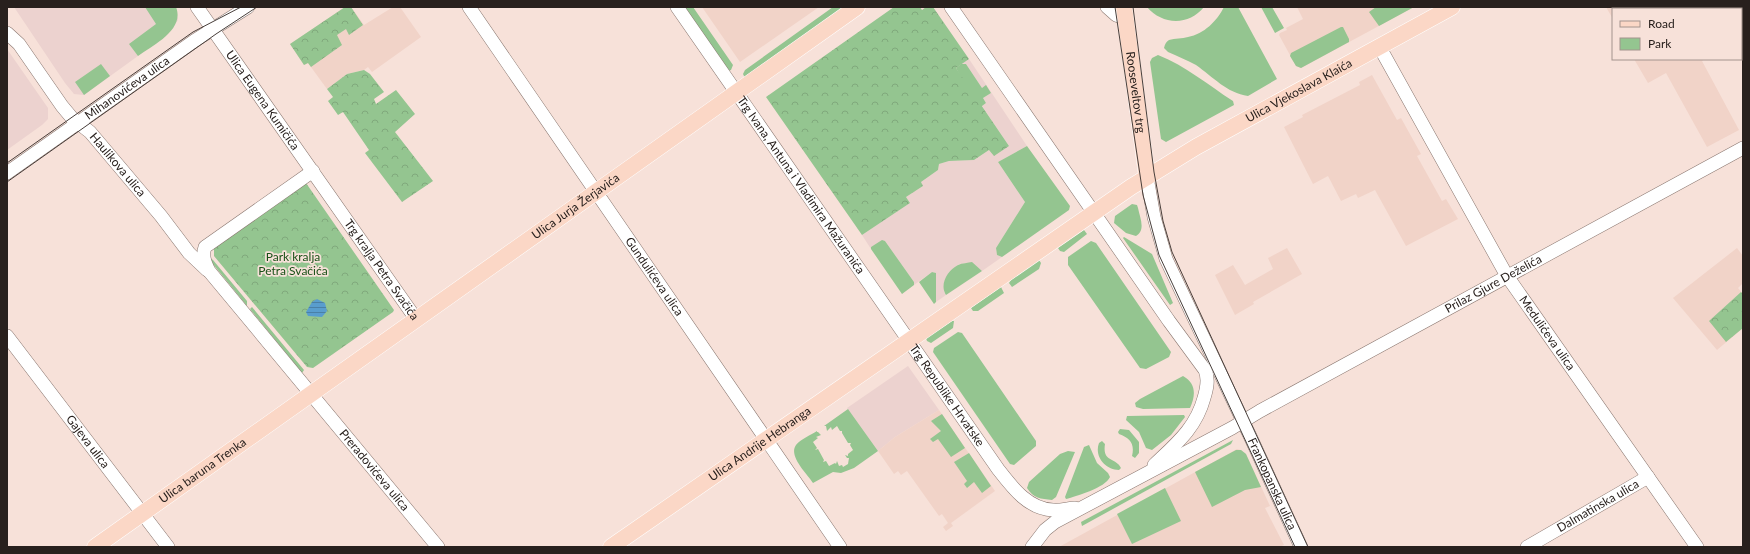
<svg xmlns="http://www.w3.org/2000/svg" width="1750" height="554" font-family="Lato,sans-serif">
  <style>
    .commercial { fill: #ecd2cf }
    .built { fill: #f1d3c8 }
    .green { fill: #94c590 }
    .forest { fill: url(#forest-crowns) }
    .water { fill: url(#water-rules) }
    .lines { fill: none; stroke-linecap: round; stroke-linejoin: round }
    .minor-casing { stroke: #89766f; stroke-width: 14 }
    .major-casing { stroke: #fff; stroke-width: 17 }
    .minor { stroke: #fff; stroke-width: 13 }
    .major { stroke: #fbd7c6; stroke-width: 16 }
    .tram { stroke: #483e3a; stroke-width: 1 }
    .labels { text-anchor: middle; stroke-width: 3.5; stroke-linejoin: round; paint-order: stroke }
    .street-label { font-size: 12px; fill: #28201d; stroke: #f7e1d9 }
    .park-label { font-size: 12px; fill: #185017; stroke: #f7e1d9 }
  </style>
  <defs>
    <pattern id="forest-crowns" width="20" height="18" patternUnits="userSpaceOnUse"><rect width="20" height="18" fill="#94c590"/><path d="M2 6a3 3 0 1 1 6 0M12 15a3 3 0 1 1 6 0" fill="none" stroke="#80a97c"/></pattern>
    <pattern id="water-rules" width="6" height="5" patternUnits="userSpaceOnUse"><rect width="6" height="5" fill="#599dce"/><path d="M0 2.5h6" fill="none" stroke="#4a80a7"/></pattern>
  </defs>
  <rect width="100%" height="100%" fill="#f7e1d9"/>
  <path class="commercial" d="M14 7H176L178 20 167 35 84 95 74 94 65 83Z
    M7 49 48 108V119L42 125 7 150Z
    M969 59 1027 146 998 162 1025 202 996 248 997 255 1002 257 982 271 972 263 959 264 949 272 944 292 946 295 936 302 935 273 932 272 914 285V282L885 241 871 247V249L862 235 910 203 906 197 923 186 921 182 938 170 939 164 949 161 974 160 989 150 1009 146 982 106 986 103 983 98 991 93 982 88 966 64H961Z
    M908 366 939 410 895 437 878 451 847 408Z"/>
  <path class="built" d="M345 7H351L364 25 393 7H400L421 37 372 72 368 67 364 70 347 74 327 89 308 63 304 65 290 44Z
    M702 7H819L740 62Z
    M1297 7H1414L1301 68 1296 66 1279 35 1280 33 1287 30 1286 28 1303 19Z
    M1606 7H1741L1743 11V41L1741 38V9H1613V19Z
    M1634 59H1705L1702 61 1739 130 1707 147 1666 73 1648 83Z
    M1372 75 1397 120 1401 118 1421 154 1417 156 1442 201 1446 199 1458 219 1406 246 1375 190 1358 198 1356 194 1341 201 1328 176 1313 184 1284 127 1303 117 1302 115 1360 85 1359 82Z
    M1287 248 1302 274 1253 302 1254 304 1235 315 1215 275 1233 265 1245 285 1273 269 1268 258Z
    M1737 248 1743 256V283L1738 288 1743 294V328L1717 350 1673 298Z
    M939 410 995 491 951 523 953 526 946 531 943 527 948 523 942 514 939 516 907 471 901 475 898 471 894 474 878 451 895 437Z
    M1237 449 1241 450 1246 454 1270 506 1265 508 1284 545 1279 547H1059Z"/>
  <path class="green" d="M145 7H176C185 30 153 45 138 56L129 44 156 24Z
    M684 7H693L733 65 731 70 728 71Z
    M833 7H845L745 78 743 74 745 70Z
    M1147 7H1204C1189 26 1162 25 1147 7Z
    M1224 7H1238L1277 79 1248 96C1227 93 1213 77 1196 65 1187 60 1177 56 1168 52L1164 48C1165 44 1166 42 1169 40 1175 38 1182 39 1188 37 1204 34 1217 21 1224 7Z
    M1261 7H1272L1284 28 1275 33Z
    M1376 7H1414L1379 26 1369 12Z
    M1341 27H1343L1349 39V42L1301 68 1296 66 1290 56 1291 53Z
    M1158 55C1186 66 1208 85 1233 101L1234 105 1166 142 1161 139 1150 62 1152 58Z
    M101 64 110 76 84 95 75 82Z
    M961 64H966L982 88 986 85 991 93 983 98 986 103 978 109 956 68Z
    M1027 146 1070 206 1069 210 1002 257 997 255 996 248 1025 202 998 162Z
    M1132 204 1137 205 1138 208C1140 218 1146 230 1136 236L1126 233 1114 223 1115 216Z
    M1084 230 1087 234 1064 252 1060 251 1058 248Z
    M1124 237 1152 254 1173 303 1170 305 1123 238Z
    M882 240 885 241 914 282V285L902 294 871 249V247Z
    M1091 241 1096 243 1171 352 1169 357 1146 369 1140 368 1068 265V257Z
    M208 258H210L213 260 247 301V306Z
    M1039 260 1041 263 1039 269 1012 287 1009 283 1011 280Z
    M972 262 982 271 946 295C939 284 948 270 958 265 962 263 968 263 972 262Z
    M932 272 936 273V302L934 304 919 282Z
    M1001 287 1004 293 978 311H973L971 308Z
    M252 307 304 370 302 373 250 309Z
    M952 321H954L953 328 931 343 927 341 926 338Z
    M958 332 962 333 1036 441V446L1014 465 1010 464 933 352 934 348Z
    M1183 376C1196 383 1196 395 1190 408L1143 409 1136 407 1135 403 1140 399Z
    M848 409 878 451 854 468 841 473 833 472 813 483C807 474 788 456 796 445 801 439 811 435 817 431V432H818L821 435 816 437 818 438 813 442 817 448 815 450 818 449 824 460 823 462 826 461 829 466 835 463 836 464 837 461 839 466 842 465 843 467 848 464 849 458H847L845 455 848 456V454L853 450 850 445 851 443H848L842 433V431H840L837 426 832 430 831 427 827 431 826 426H824Z
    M942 414 965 448 951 457 938 439 933 442 930 439 941 431 931 421Z
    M1184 415 1185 417 1171 435 1152 450 1146 448 1139 432 1126 420 1127 416Z
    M1120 429 1129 430 1139 442V453L1135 458 1132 456C1135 444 1130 438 1119 434L1118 432Z
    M1233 440 1231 444 1082 526 1081 522Z
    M1102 441 1105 444C1102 463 1116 457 1121 468L1119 470C1105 470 1094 456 1099 443Z
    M1089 445 1097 463 1108 473 1110 477C1105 488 1077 496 1066 499L1065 497 1084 447Z
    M1236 450H1241L1246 454 1261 487 1245 490 1212 507 1195 472Z
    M1068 451 1075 452 1056 497 1052 500C1041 499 1033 498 1027 488L1029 482 1060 454Z
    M969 453 991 486 982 493 974 482 967 488 964 484 967 481 954 462Z
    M1165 488 1181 521 1132 544 1117 514Z"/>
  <path class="forest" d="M345 7H351L363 25 349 35 346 29 337 35 342 45 311 67 308 63 304 65 290 44Z
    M894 7H920L922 10 926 7H933L969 59 956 68 1009 146 994 156 989 150 974 160 949 161 939 164 938 170 921 182 923 186 906 197 910 203 862 235 766 97Z
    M364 70 370 74 384 92 374 99 376 104 396 90 415 114 395 132 433 181 402 202 365 153 369 150 343 112 338 115 328 101 333 97 327 89 347 74Z
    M306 183 394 310 393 312 313 368 307 367 214 256V248Z
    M1741 292 1743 294V328L1726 342 1709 321Z"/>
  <path class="water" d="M317 299 325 303 327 311 322 317 308 316 306 312 312 302Z"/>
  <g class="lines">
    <defs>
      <g id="minor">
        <path id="s1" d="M197 7 416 319"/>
        <path id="s2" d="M469 7 840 547"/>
        <path id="s3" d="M677 7 998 469C1012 487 1028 509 1053 510 1061 511 1068 508 1075 508"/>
        <path d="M951 7 1169 321 1205 370C1209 379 1207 388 1204 398 1196 428 1176 444 1154 465"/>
        <path d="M1107 7 1116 15 1125 18"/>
        <path id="s4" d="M7 33 19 44 62 106 72 118 90 132 161 216 189 253 207 270"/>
        <path id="s5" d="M1379 46 1507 276 1697 547"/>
        <path id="s6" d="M313 171 205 247C202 256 205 263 209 271L438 547"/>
        <path id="s7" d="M7 173 194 41 248 7"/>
        <path id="s8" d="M1147 177 1154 217 1166 259 1250 436 1301 547"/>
        <path id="s9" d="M7 336 168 547"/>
        <path id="s10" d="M1032 547 1045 530 1055 522 1232 428 1260 411 1743 148"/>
        <path id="s11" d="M1527 547 1648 477"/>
      </g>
      <g id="major">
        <path id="s12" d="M1124 7 1147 177"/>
        <path id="s13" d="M95 547 857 7"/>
        <path id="s14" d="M611 547 1131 187 1196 147 1452 7"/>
      </g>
    </defs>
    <use href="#minor" class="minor-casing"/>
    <use href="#major" class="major-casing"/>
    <use href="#minor" class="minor"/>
    <use href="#major" class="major"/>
    <path class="tram" d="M1115 7 1143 195 1159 255 1295 547
      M1133 7 1154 172 1163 221 1172 252 1308 547
      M7 163 193 32 241 7
      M7 182 216 34 257 7"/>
  </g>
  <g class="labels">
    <g class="street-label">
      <text dy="4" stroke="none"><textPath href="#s7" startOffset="147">Mihanovićeva ulica</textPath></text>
      <text dy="4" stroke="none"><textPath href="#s14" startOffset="826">Ulica Vjekoslava Klaića</textPath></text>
      <text dy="4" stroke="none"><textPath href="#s12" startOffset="86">Rooseveltov trg</textPath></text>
      <text dy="4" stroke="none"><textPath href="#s1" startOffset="114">Ulica Eugena Kumičića</textPath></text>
      <text dy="4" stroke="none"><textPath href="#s4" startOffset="173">Haulikova ulica</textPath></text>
      <text dy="4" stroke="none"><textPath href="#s3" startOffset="217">Trg Ivana, Antuna i Vladimira Mažuranića</textPath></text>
      <text dy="4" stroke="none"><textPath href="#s13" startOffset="589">Ulica Jurja Žerjavića</textPath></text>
      <text dy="4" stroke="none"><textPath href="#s1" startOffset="321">Trg kralja Petra Svačića</textPath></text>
      <text dy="4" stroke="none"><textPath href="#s2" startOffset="327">Gundulićeva ulica</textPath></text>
      <text dy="4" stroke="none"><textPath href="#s10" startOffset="533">Prilaz Gjure Deželića</textPath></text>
      <text dy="4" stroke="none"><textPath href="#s5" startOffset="333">Medulićeva ulica</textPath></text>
      <text dy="4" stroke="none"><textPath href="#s3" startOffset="473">Trg Republike Hrvatske</textPath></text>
      <text dy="4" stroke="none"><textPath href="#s9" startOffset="133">Gajeva ulica</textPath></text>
      <text dy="4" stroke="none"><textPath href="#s14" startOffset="181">Ulica Andrije Hebranga</textPath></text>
      <text dy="4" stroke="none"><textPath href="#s13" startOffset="132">Ulica baruna Trenka</textPath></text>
      <text dy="4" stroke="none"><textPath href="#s6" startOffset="416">Preradovićeva ulica</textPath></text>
      <text dy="4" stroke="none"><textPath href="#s8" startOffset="333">Frankopanska ulica</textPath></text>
      <text dy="4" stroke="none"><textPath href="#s11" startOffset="82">Dalmatinska ulica</textPath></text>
    </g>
    <g class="park-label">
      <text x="293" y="261">Park kralja<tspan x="293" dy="14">Petra Svačića</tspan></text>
    </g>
  </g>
  <rect width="1750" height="554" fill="none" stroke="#28201d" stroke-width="16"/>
  <rect x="1612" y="8" width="130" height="52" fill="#f7e1d9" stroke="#a4948e"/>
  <rect x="1620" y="21" width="20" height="6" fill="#fbd7c6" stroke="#a4948e"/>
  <text x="1648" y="28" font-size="12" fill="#28201d">Road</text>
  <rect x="1620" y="38" width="20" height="12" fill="#94c590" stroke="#a4948e"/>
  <text x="1648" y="48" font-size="12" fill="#28201d">Park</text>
</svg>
